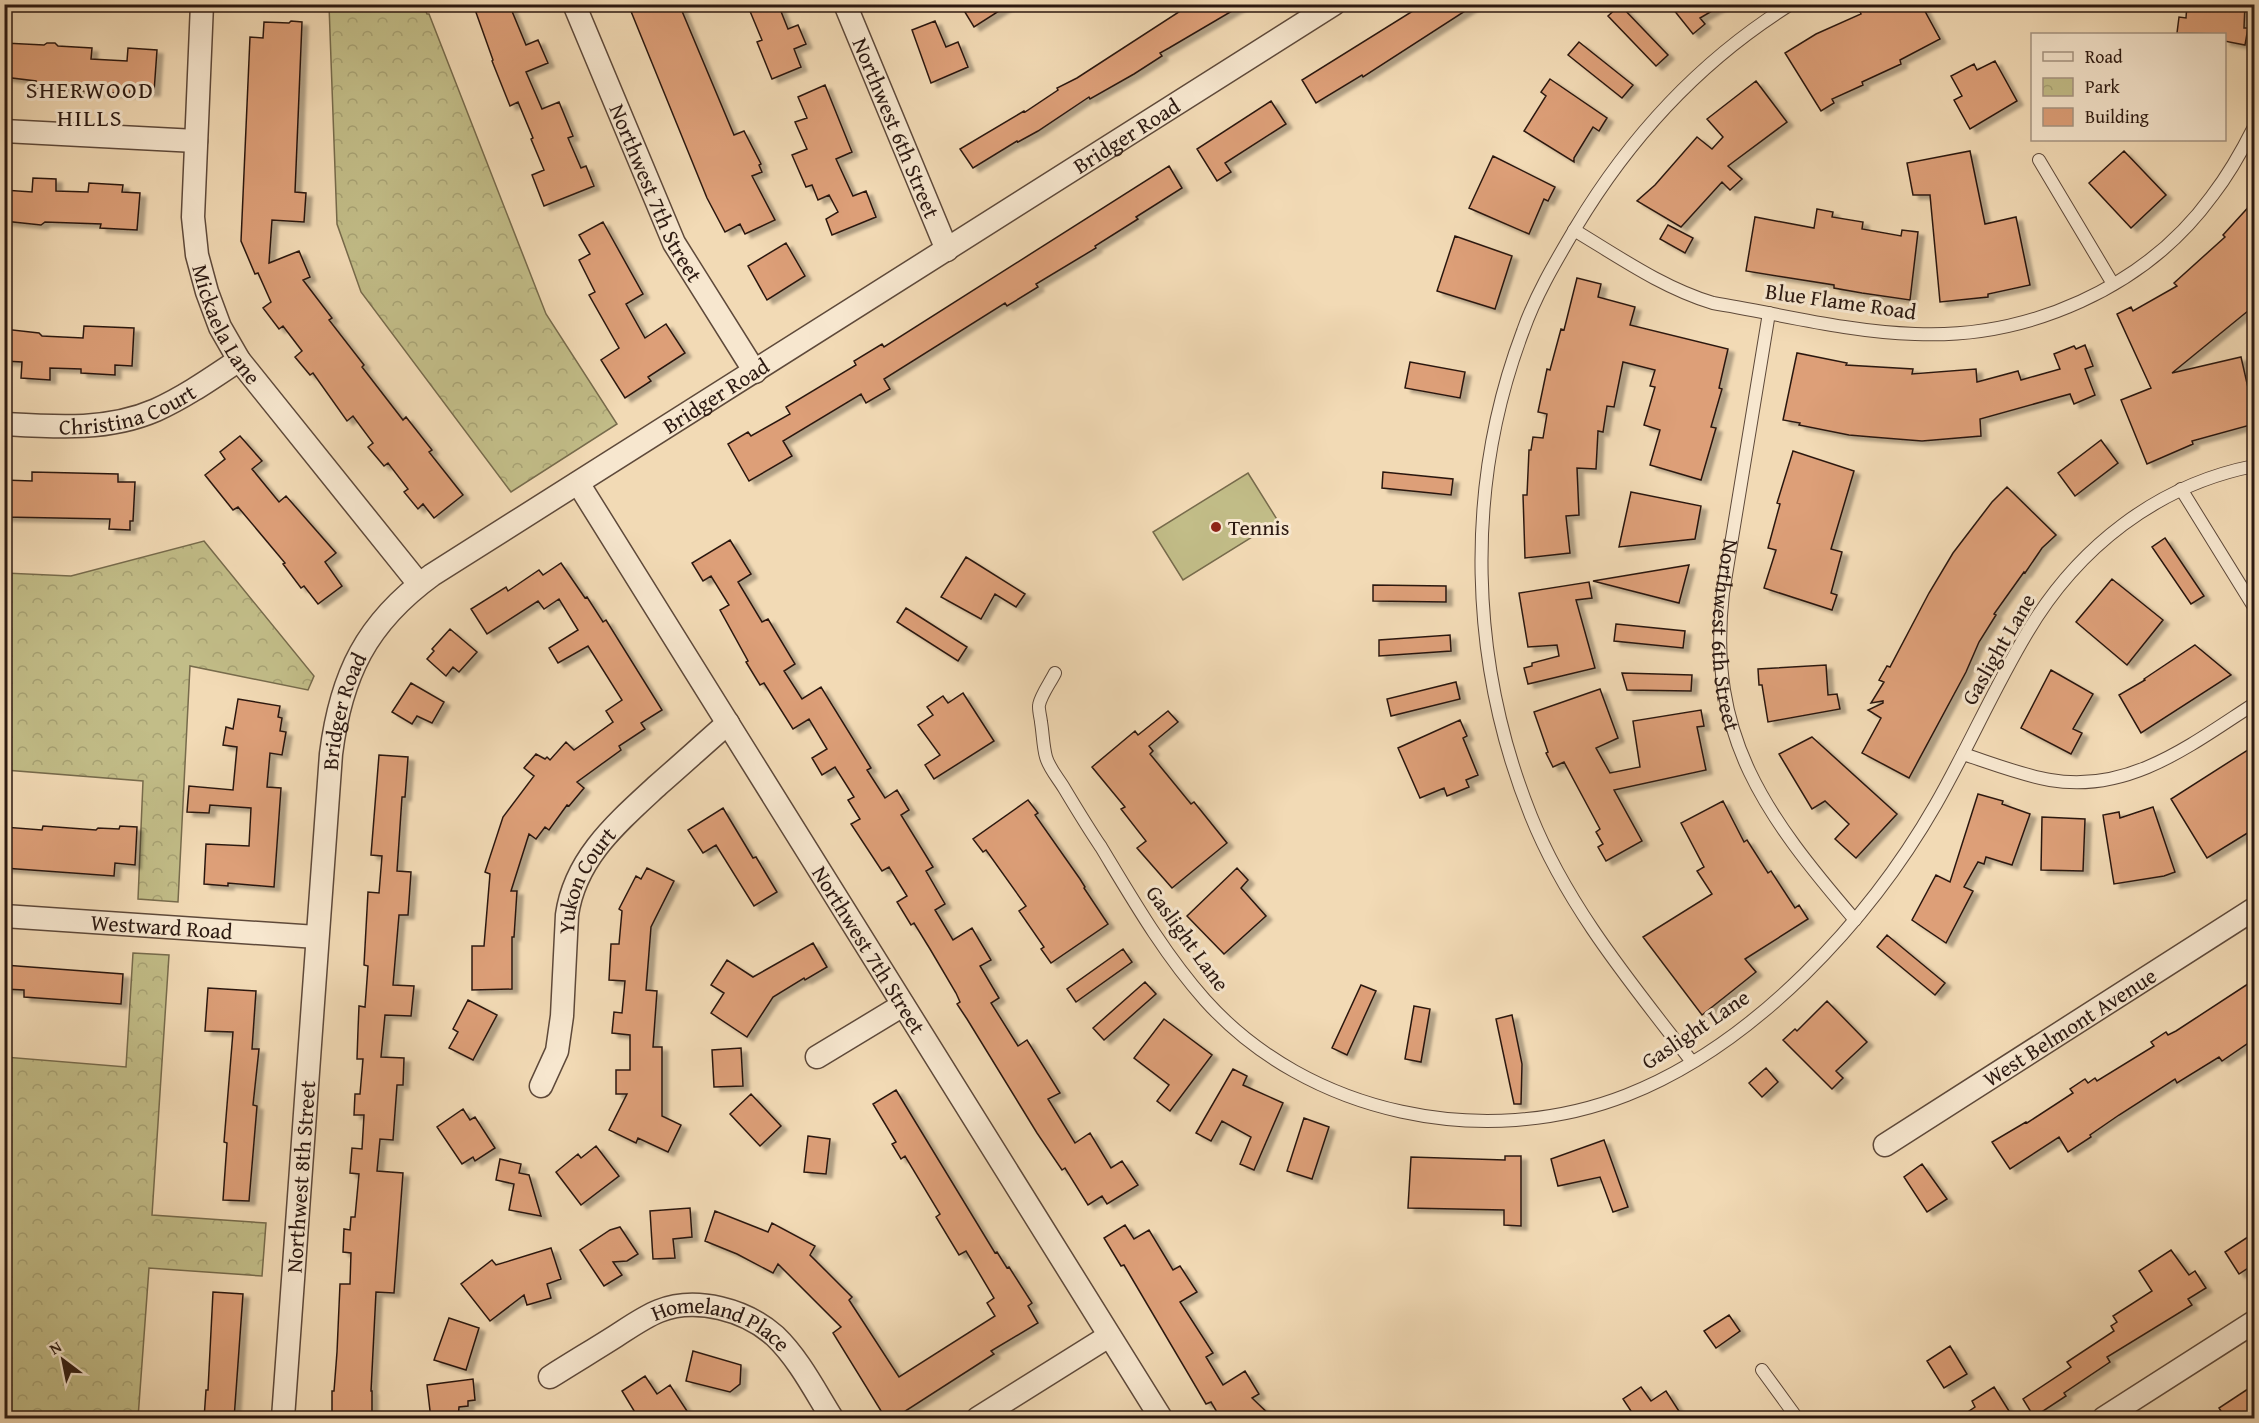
<svg xmlns="http://www.w3.org/2000/svg" width="2259" height="1423" font-family="'Gentium Book Plus',serif">
  <style>
    .park { fill: url(#park-crowns); stroke: #776b4c; stroke-width: 1.5 }
    .pitch { fill: #c2bd88; stroke: #776b4c; stroke-width: 1.5 }
    .building { fill: #dd9f78; stroke: #2c1911; stroke-width: 1.5; filter: url(#shadow) }
    .lines { fill: none; stroke-linecap: round; stroke-linejoin: round }
    .lane-casing { stroke: #5e493a; stroke-width: 14 }
    .street-casing { stroke: #5e493a; stroke-width: 25 }
    .lane { stroke: #f7e7cf; stroke-width: 12 }
    .street { stroke: #f7e7cf; stroke-width: 22 }
    .poi-dot { fill: #8f2418; stroke: #f7e7cf; stroke-width: 2 }
    .labels { text-anchor: middle; stroke-width: 6; stroke-linejoin: round; paint-order: stroke }
    .street-label { font-size: 22px; fill: #2c1911; stroke: #f7e7cf }
    .poi-label { font-size: 22px; fill: #2c1911; stroke: #f7e7cf; text-anchor: start }
    .neighbourhood-label { font-size: 24px; letter-spacing: 1.5px; fill: #2c1911; stroke: #f7e7cf }
  </style>
  <defs>
    <pattern id="park-crowns" width="20" height="18" patternUnits="userSpaceOnUse" patternTransform="scale(1.5)"><rect width="20" height="18" fill="#c2bd88"/><path d="M2 6a3 3 0 1 1 6 0M12 15a3 3 0 1 1 6 0" fill="none" stroke="#a7a274"/></pattern>
    <filter id="shadow"><feDropShadow dx="6" dy="4" stdDeviation="1.5" flood-color="#0004"/></filter>
  </defs>
  <rect width="100%" height="100%" fill="#f2dab5"/>
  <filter id="stains"><feTurbulence type="fractalNoise" baseFrequency=".00333" numOctaves="4"/><feColorMatrix values="0 0 0 0 .2 0 0 0 0 .09 0 0 0 0 .02 0 0 0 .5 -.17"/></filter>
  <radialGradient id="worn" r=".72"><stop offset=".6" stop-color="#630" stop-opacity="0"/><stop offset="1" stop-color="#630" stop-opacity=".3"/></radialGradient>
  <path class="park" d="M329 5H423L427 14H429L546 314 617 424 511 492 361 292 337 224Z
    M204 541 314 676 308 690 190 666 178 902 138 899 143 781 5 770V573L71 576Z
    M133 953 169 955 152 1215 266 1223 262 1276 149 1268 138 1418H5V1057L126 1067Z"/>
  <path class="pitch" d="M1248 473 1278 521 1183 580 1153 532Z"/>
  <path class="building" d="M473 4H509L526 45 538 40 548 63 526 72 542 109 559 102 573 136 568 138 581 168 586 166 594 186 544 206 532 175 544 170 531 139 533 138 518 102 510 106 492 61 493 60Z
    M628 4H679L734 135 744 131 761 164 759 165 762 172 752 176 775 220 745 234 740 224 725 232 707 198Z
    M747 4H778L788 29 798 25 806 44 794 49 801 67 772 79 757 42 762 40Z
    M960 4H1010L974 27Z
    M1191 4H1244L1169 48 1160 53 1162 56 1134 74 1090 99 1089 97 1038 131 1018 142 1017 141 973 168 960 149 1024 111 1025 112 1058 90 1057 88 1077 78Z
    M1424 4H1476L1363 77 1362 75 1316 103 1302 80Z
    M1669 4H1724L1700 18 1705 24 1693 34Z
    M1856 4H1921L1940 39 1900 60 1901 64 1862 82 1863 85 1832 99 1834 103 1821 111 1785 53 1816 34 1861 14Z
    M2187 4H2245L2244 28H2248L2245 45 2224 41V34L2177 33 2179 17 2186 18Z
    M1620 5 1668 55 1656 66 1608 16Z
    M291 21 302 22 295 192 306 193 304 222 272 220 269 263 299 251 310 277 303 280 332 318 329 320 364 365 362 367 403 420 406 417 432 450 429 452 463 495 434 518 423 504 418 509 404 492 408 489 388 463 384 466 368 447 373 443 353 416 347 421 313 373 310 375 295 357 302 351 283 326 279 329 263 308 271 302 258 273 255 274 241 241 250 37 263 38 264 22 289 23Z
    M935 21 946 47 958 42 968 67 931 83 912 30Z
    M1579 42 1633 85 1622 98 1568 55Z
    M4 43 44 45 47 43H55L58 46 92 48 91 59 127 61 128 48 157 50 154 92 130 91V94L36 88V81L4 77Z
    M1995 61 2017 101 1970 129 1954 100 1962 96 1951 76 1974 64 1977 70Z
    M1550 79 1607 118 1599 131 1593 127 1574 158V162L1524 131 1546 96 1541 92Z
    M1756 81 1787 122 1728 166 1742 179 1730 190 1722 182 1681 227 1637 201 1655 185 1697 137 1712 149 1723 137 1707 119Z
    M825 85 852 152 836 159 853 196 866 191 876 217 832 235 826 219 838 212 829 195 818 200 812 185 806 187 792 155 807 149 795 122 807 118 798 97Z
    M1271 101 1286 124 1225 163 1231 172 1217 181 1197 149Z
    M1970 151 1985 224 2016 217 2030 285 1988 294V297L1940 302 1930 195H1913L1907 163Z
    M2124 151 2166 195 2131 228 2089 183Z
    M1493 156 1555 187 1548 201 1544 199 1529 234 1469 208Z
    M1169 166 1182 188 1136 217 1138 219 1095 246 1096 248 1036 284 1038 287 1007 306 1005 303 884 379 890 389 866 403 861 394 783 441 792 456 749 481 728 444 748 432 751 436 790 414 786 407 856 365 854 361 882 344 884 347Z
    M33 178 56 179V191L88 192 89 183 123 185 122 192 140 193 137 230 100 228 101 224 45 222 41 225 4 221V190L32 192Z
    M2254 201V306L2172 373 2241 357 2254 414V424L2192 441 2193 444 2147 464 2121 400 2151 388 2117 314 2131 307 2133 311 2177 286 2174 283 2225 237 2223 235Z
    M1817 209 1833 212 1832 217 1863 222 1862 229 1901 236 1902 230 1918 232 1910 300 1862 293 1834 288V285L1746 271 1755 217 1814 228Z
    M603 222 643 294 626 304 645 338 666 324 685 353 648 377 651 381 625 398 601 360 619 348 589 295 595 292 579 260 590 254 579 235Z
    M1668 225 1693 238 1685 253 1660 239Z
    M1455 236 1512 256 1495 309 1437 291Z
    M786 243 805 276 767 300 748 266Z
    M1577 278 1601 284 1598 297 1635 307 1630 325 1728 349 1719 388 1722 389 1711 427 1716 428 1701 480 1650 465 1660 430 1644 425 1655 387 1650 386 1655 370 1623 362 1614 407 1607 406 1603 432 1598 431 1596 469 1577 468 1579 515 1566 516 1570 553 1525 558 1523 495H1527L1529 450H1531L1533 437 1543 438 1547 414 1538 412 1547 369 1550 370 1561 329 1564 330Z
    M84 326 134 328 132 366 115 365V375L81 373V369L50 368V380L21 378 22 362 4 361V329L39 333 42 336 83 338Z
    M2085 345 2093 366 2085 369 2095 395 2074 404 2070 394 1980 419 1981 436 1922 441 1872 437 1849 435 1799 425 1800 423 1783 420 1797 353 1847 363 1846 365 1913 369 1912 374 1976 369 1977 382 2018 371 2021 380 2060 369 2054 354 2074 346 2076 349Z
    M1410 362 1465 372 1460 398 1405 388Z
    M240 436 262 461 252 469 279 502 286 496 336 553 325 562 342 586 318 604 304 586 301 588 283 564 285 563 238 507 233 510 205 475 225 459 220 452Z
    M2101 440 2118 463 2075 496 2058 473Z
    M1793 451 1854 471 1831 549 1842 552 1831 593 1837 595 1832 610 1764 588 1776 550 1768 548 1780 504 1777 503Z
    M32 472 118 474V482H135L133 521H130V530L109 529 110 519 4 517V480L32 481Z
    M1383 472 1453 479 1451 495 1382 488Z
    M2007 487 2056 535 2042 548 2025 573 2024 572 1994 614 1996 615 1979 642 1966 672 1909 778 1862 753 1881 718 1868 710 1883 703V701L1871 703 1884 682 1879 680 1887 666 1890 667 1929 593 1953 553 1992 502Z
    M1631 492 1701 506 1695 539 1619 547Z
    M2165 538 2204 596 2191 604 2152 547Z
    M730 540 751 574 738 582 762 622 768 619 795 664 784 671 802 699 821 687 871 768 867 770 885 798 897 790 909 810 901 815 933 867 926 871 945 904 935 910 953 940 972 928 991 960 980 966 999 998 991 1003 1018 1046 1027 1040 1060 1093 1048 1099 1075 1143 1090 1133 1111 1168 1122 1161 1138 1185 1107 1204 1102 1196 1088 1205 1065 1168 1062 1170 1037 1133 967 1019 957 1004 960 1002 956 993 930 949 914 923 911 925 897 902 907 896 889 867 882 871 851 824 860 819 848 800 854 797 835 767 822 775 812 758 827 749 809 719 793 729 764 683 760 685 746 662 748 661 720 610 729 605 711 576 703 581 692 563Z
    M966 557 1025 594 1016 607 995 594 981 619 941 597Z
    M561 563 585 598 587 597 603 622 606 620 662 710 641 723 645 729 619 746 621 750 577 782 584 788 569 806 567 805 549 830 545 827 536 839 529 834 511 891H517L514 937H512V989L472 990V946H484L490 874 485 872 503 817 534 776 524 768 536 754 545 759 547 757 550 760 566 742 574 750 613 722 606 711 622 700 588 646 558 663 549 648 578 630 559 599 544 609 538 601 487 634 471 609 506 587 508 591 539 570 543 575Z
    M1689 565 1679 603 1593 581Z
    M2112 579 2163 620 2127 665 2076 622Z
    M1589 582 1592 598 1576 600 1595 668 1528 684 1524 668 1532 666V663L1559 656 1557 645 1528 647 1519 593Z
    M1373 585 1446 586V602L1373 601Z
    M906 608 967 647 958 661 897 622Z
    M1616 624 1685 631 1683 648 1614 641Z
    M450 629 477 652 459 672 453 667 446 676 427 659 434 651 432 649Z
    M1450 635 1451 651 1379 656V640Z
    M2195 645 2231 675 2141 733 2119 695 2145 680 2144 679Z
    M1826 665 1828 695 1837 694 1840 709 1768 722 1762 685H1759L1758 669Z
    M2051 670 2093 694 2073 729 2082 733 2071 754 2021 728Z
    M1622 673 1692 675 1691 691 1627 690Z
    M1456 682 1460 699 1391 716 1387 699Z
    M411 683 444 702 432 723 417 716 412 724 392 712Z
    M1600 689 1618 738 1596 748 1610 773 1640 767 1633 721 1701 710 1704 726 1697 727 1706 770 1614 790 1642 841 1606 861 1598 847 1603 844 1596 832 1600 829 1564 762 1553 767 1546 753 1548 752 1534 712Z
    M963 693 994 741 934 779 925 765 940 755 918 725 933 715 927 707 943 696 948 703Z
    M238 699 280 706 278 717 282 718 280 731 286 732 282 755 270 753 267 787 281 788 274 887 228 883V886L204 884 206 844 249 846 251 808 210 805 209 813 187 812 189 786 233 790 237 747 223 745 226 727 233 729Z
    M1168 711 1178 722 1149 746 1153 751 1150 754 1191 804 1194 802 1227 843 1172 888 1137 848 1146 841 1121 809 1125 807 1092 767 1135 731 1138 735Z
    M1460 720 1467 736 1463 738 1478 775 1466 780 1469 787 1447 796 1444 788 1420 798 1398 748Z
    M1812 737 1897 814 1856 858 1835 839 1849 824 1825 801 1812 809 1779 754Z
    M2254 746V829L2207 858 2171 799Z
    M379 755 408 757 405 797H402L397 871 411 872 408 915H399L393 985 414 986 411 1016 385 1015 381 1057 404 1058 403 1085H397L393 1140 380 1139 377 1171 403 1173 394 1293 376 1292 371 1391H372V1419H332V1391H334L337 1352 340 1284H350L351 1253 343 1252 344 1229 350 1230 351 1217H355L359 1174 350 1173 352 1148 362 1149 364 1115H354L355 1094H360L363 1059H357L358 1030 359 1006 365 1007 368 966 364 965 368 892 379 893 382 856 371 855Z
    M1978 794 2003 801 2002 804 2030 814 2012 865 1986 857 1984 864 1978 862 1964 887 1973 891 1946 943 1912 920 1936 875 1950 882Z
    M1028 800 1038 813 1035 815 1080 879 1085 887 1084 888 1108 924 1051 963 1041 949 1044 947 1019 911 1026 906 986 850 983 852 973 839Z
    M1723 801 1744 842 1747 840 1768 873 1771 871 1795 908 1799 905 1808 919 1745 959 1756 972 1702 1015 1643 937 1712 894 1697 871 1704 867 1681 823Z
    M2153 807 2175 872 2164 876 2114 884 2103 815 2119 812 2120 818Z
    M723 808 753 858 756 857 777 892 754 906 716 845 703 853 688 830Z
    M2042 817 2085 819 2083 871 2041 870Z
    M43 826 96 830 98 828 119 829 120 826 137 827 135 865 115 863 114 876 4 868V827L42 830Z
    M647 868 674 881 651 927 646 990 657 991 653 1047H662V1116L681 1125 668 1152 638 1138 636 1143 609 1130 627 1094H616V1070H630V1035L612 1033 614 1012 622 1013 625 981 609 980 611 944H619L622 911 619 909 636 876 641 879Z
    M1237 868 1248 880 1241 888 1266 916 1224 954 1187 916Z
    M1887 935 1945 983 1935 995 1877 947Z
    M813 943 827 967 805 980 804 978 773 997 747 1037 711 1013 724 993 711 985 727 960 753 977Z
    M1123 949 1132 962 1076 1002 1067 989Z
    M4 965 123 974 121 1004 24 997V990L4 989Z
    M2254 980V1039L2222 1061 2219 1057 2177 1083 2175 1079 2119 1115 2090 1135 2091 1137 2068 1152 2059 1137 2010 1169 1992 1142 2026 1122 2027 1123 2073 1093 2070 1089 2085 1079 2088 1083 2095 1078 2097 1081 2154 1046 2151 1042 2166 1032 2168 1035 2176 1031Z
    M1145 982 1156 994 1104 1040 1093 1028Z
    M1361 985 1376 991 1347 1055 1332 1048Z
    M208 988 256 991 252 1049H259L253 1105 257 1106 249 1201 223 1200 227 1143 224 1142 233 1032 205 1031Z
    M468 1000 497 1015 473 1060 449 1048 458 1032 453 1029Z
    M1827 1001 1867 1042 1836 1071 1843 1078 1832 1089 1783 1040 1795 1029 1797 1031Z
    M1414 1006 1430 1009 1421 1062 1405 1059Z
    M1512 1015 1522 1064 1521 1104H1514L1496 1019Z
    M1164 1019 1212 1055 1170 1111 1157 1101 1169 1085 1134 1058Z
    M741 1048 743 1086 714 1087 712 1050Z
    M1766 1068 1778 1082 1762 1097 1749 1083Z
    M1233 1069 1247 1076 1243 1085 1283 1103 1254 1170 1240 1164 1251 1137 1222 1121 1211 1141 1196 1133Z
    M896 1090 995 1253 997 1252 1007 1268 1009 1267 1032 1303 1028 1306 1038 1323 991 1351 994 1354 893 1419H886L833 1333 841 1327 778 1264 773 1273 737 1254 705 1241 715 1211 768 1232 772 1223 815 1246 810 1255 852 1297 849 1300 899 1377 995 1316 987 1303 994 1298 966 1251 959 1255 936 1217 940 1214 905 1156 901 1159 892 1144 896 1142 873 1104Z
    M751 1094 781 1126 760 1146 730 1114Z
    M463 1109 470 1120 475 1117 495 1148 475 1161 473 1157 462 1164 437 1127Z
    M1304 1118 1329 1127 1312 1179 1287 1171Z
    M808 1136 830 1139 826 1174 804 1172Z
    M1604 1140 1628 1207 1613 1212 1600 1177 1558 1186 1551 1159Z
    M596 1146 619 1176 581 1205 556 1172 578 1154 581 1158Z
    M1505 1156H1521V1226L1504 1225V1210L1408 1208 1411 1157 1505 1160Z
    M500 1159 521 1164 519 1173 529 1175 541 1216 509 1210 514 1184 496 1180Z
    M1922 1164 1947 1199 1927 1212 1904 1177Z
    M690 1208 692 1237 673 1239 675 1258 653 1259 650 1211Z
    M1125 1225 1134 1239 1149 1230 1173 1270 1180 1266 1197 1292 1180 1302 1213 1353 1206 1357 1223 1385 1245 1371 1259 1394 1252 1398 1274 1419H1221L1211 1402 1206 1404 1124 1265 1121 1266 1104 1238Z
    M620 1227 638 1254 627 1261 613 1262 622 1275 604 1286 580 1250 610 1230Z
    M2254 1233V1264L2239 1274 2225 1252Z
    M551 1248 561 1279 547 1284 551 1298 527 1305 524 1295 490 1321 461 1284 492 1260 496 1265Z
    M2171 1250 2189 1275 2195 1271 2206 1288 2188 1299 2192 1305 2107 1357 2110 1362 2064 1393 2066 1396 2034 1417 2023 1399 2071 1367 2067 1362 2114 1331 2111 1326 2117 1322 2113 1316 2152 1291 2139 1271Z
    M213 1292 243 1294 234 1419H204L206 1390H208Z
    M1729 1315 1740 1331 1716 1348 1704 1331Z
    M449 1318 479 1328 466 1370 434 1360Z
    M1950 1346 1967 1374 1944 1388 1927 1361Z
    M693 1351 741 1365 740 1384 730 1392 686 1381Z
    M645 1376 657 1394 670 1385 687 1411 674 1419H639L622 1391Z
    M473 1379 475 1400 468 1401V1406L459 1407 458 1419H431L427 1385Z
    M2254 1385V1419H2226L2219 1408Z
    M1641 1387 1651 1401 1666 1391 1684 1419H1626L1633 1414 1623 1399Z
    M1994 1387 2014 1419H1957L1975 1407 1972 1401Z"/>
  <g class="lines">
    <defs>
      <g id="lane">
        <path d="M2039 160 2113 284"/>
        <path d="M1574 230C1619 257 1663 288 1713 303 1780 314 1848 332 1915 334 2028 339 2145 288 2212 196 2229 174 2242 151 2254 127"/>
        <path id="s1" d="M1769 313 1723 593C1706 737 1767 817 1855 920"/>
        <path d="M2181 489 2254 607"/>
        <path d="M1055 673C1050 683 1041 695 1039 705 1038 707 1041 720 1041 722 1043 734 1043 746 1046 757 1049 768 1058 778 1064 788 1076 808 1088 828 1101 847 1133 900 1164 954 1205 1000 1308 1115 1485 1151 1627 1095 1754 1045 1869 921 1936 804 1968 748 1994 688 2027 633 2077 548 2157 485 2254 466"/>
        <path d="M1963 754C1991 763 2021 775 2050 780 2129 794 2192 744 2254 704"/>
        <path d="M1692 1062C1632 984 1568 908 1531 816 1469 662 1464 487 1523 331 1536 294 1556 261 1576 227 1630 137 1701 60 1791 4"/>
        <path d="M1762 1370 1797 1418"/>
      </g>
      <g id="street">
        <path id="s2" d="M202 4 193 217 197 255 207 292 220 327 239 360 419 584"/>
        <path id="s3" d="M574 4 674 243 755 372"/>
        <path id="s4" d="M845 4 947 250"/>
        <path d="M4 131 196 141"/>
        <path id="s5" d="M4 424C55 427 108 431 156 410 185 397 212 378 239 360"/>
        <path id="s6" d="M578 483 1161 1418"/>
        <path id="s7" d="M4 916 317 937"/>
        <path d="M817 1057 903 1005"/>
        <path id="s8" d="M541 1086 557 1051 562 1016 567 915C575 858 618 822 658 785 681 765 704 744 728 723"/>
        <path id="s9" d="M1885 1145 2254 909"/>
        <path id="s10" d="M550 1377C572 1363 594 1350 616 1336 630 1327 644 1317 659 1311 696 1296 746 1310 775 1336 799 1359 815 1391 832 1418"/>
        <path id="s11" d="M283 1418 331 754C341 675 366 623 432 575L1334 4"/>
        <path d="M978 1418 1109 1336"/>
        <path d="M2104 1418 2254 1322"/>
      </g>
    </defs>
    <use href="#lane" class="lane-casing"/>
    <use href="#street" class="street-casing"/>
    <use href="#lane" class="lane"/>
    <use href="#street" class="street"/>
  </g>
  <circle class="poi-dot" cx="1216" cy="527" r="6"/>
  <g class="labels">
    <g class="street-label">
      <text dy="8" stroke="none"><textPath href="#s4" startOffset="134">Northwest 6th Street</textPath></text>
      <text dy="8" stroke="none"><textPath href="#s11" startOffset="1700">Bridger Road</textPath></text>
      <text dy="8" stroke="none"><textPath href="#s3" startOffset="206">Northwest 7th Street</textPath></text>
      <text transform="translate(1841 301) rotate(8)" y="8">Blue Flame Road</text>
      <text dy="8" stroke="none"><textPath href="#s2" startOffset="327">Mickaela Lane</textPath></text>
      <text dy="8" stroke="none"><textPath href="#s11" startOffset="1214">Bridger Road</textPath></text>
      <text dy="8" stroke="none"><textPath href="#s5" startOffset="126">Christina Court</textPath></text>
      <text dy="8" stroke="none"><textPath href="#s1" startOffset="326">Northwest 6th Street</textPath></text>
      <text transform="translate(1998 649) rotate(-60)" y="8">Gaslight Lane</text>
      <text dy="8" stroke="none"><textPath href="#s11" startOffset="710">Bridger Road</textPath></text>
      <text dy="8" stroke="none"><textPath href="#s8" startOffset="214">Yukon Court</textPath></text>
      <text dy="8" stroke="none"><textPath href="#s7" startOffset="158">Westward Road</textPath></text>
      <text transform="translate(1188 938) rotate(54)" y="8">Gaslight Lane</text>
      <text dy="8" stroke="none"><textPath href="#s6" startOffset="550">Northwest 7th Street</textPath></text>
      <text dy="8" stroke="none"><textPath href="#s9" startOffset="219">West Belmont Avenue</textPath></text>
      <text transform="translate(1695 1029) rotate(-34)" y="8">Gaslight Lane</text>
      <text dy="8" stroke="none"><textPath href="#s11" startOffset="242">Northwest 8th Street</textPath></text>
      <text dy="8" stroke="none"><textPath href="#s10" startOffset="194">Homeland Place</textPath></text>
    </g>
    <g class="poi-label">
      <text x="1228" y="535">Tennis</text>
    </g>
    <g class="neighbourhood-label">
      <text x="90" y="98">SHERWOOD<tspan x="90" dy="28">HILLS</tspan></text>
    </g>
  </g>
  <rect width="2259" height="1423" fill="none" stroke="#f2dab5" stroke-width="24"/>
  <rect x="6" y="6" width="2247" height="1411" fill="none" stroke="#2c1911" stroke-width="3"/>
  <rect x="12" y="12" width="2235" height="1399" fill="none" stroke="#2c1911" stroke-width="1.5"/>
  <rect x="2031" y="33" width="195" height="108" fill="#f7e7cf" stroke="#a69583" stroke-width="1.5"/>
  <rect x="2043" y="52" width="30" height="9" fill="#f7e7cf" stroke="#a69583" stroke-width="1.5"/>
  <text x="2085" y="63" font-size="18" fill="#2c1911">Road</text>
  <rect x="2043" y="78" width="30" height="18" fill="url(#park-crowns)" stroke="#a69583" stroke-width="1.5"/>
  <text x="2085" y="93" font-size="18" fill="#2c1911">Park</text>
  <rect x="2043" y="108" width="30" height="18" fill="#dd9f78" stroke="#a69583" stroke-width="1.5"/>
  <text x="2085" y="123" font-size="18" fill="#2c1911">Building</text>
  <g transform="translate(63 1360) rotate(328)" stroke="#f7e7cf" stroke-width="4.5" paint-order="stroke">
  <path d="M0-4.5L10 22L0 15L-10 22Z" fill="#2c1911"/>
  <text y="-9" font-size="16" font-weight="bold" text-anchor="middle" fill="#2c1911">N</text>
  </g>
  <rect width="100%" height="100%" filter="url(#stains)"/>
  <rect width="100%" height="100%" fill="url(#worn)"/>
</svg>
